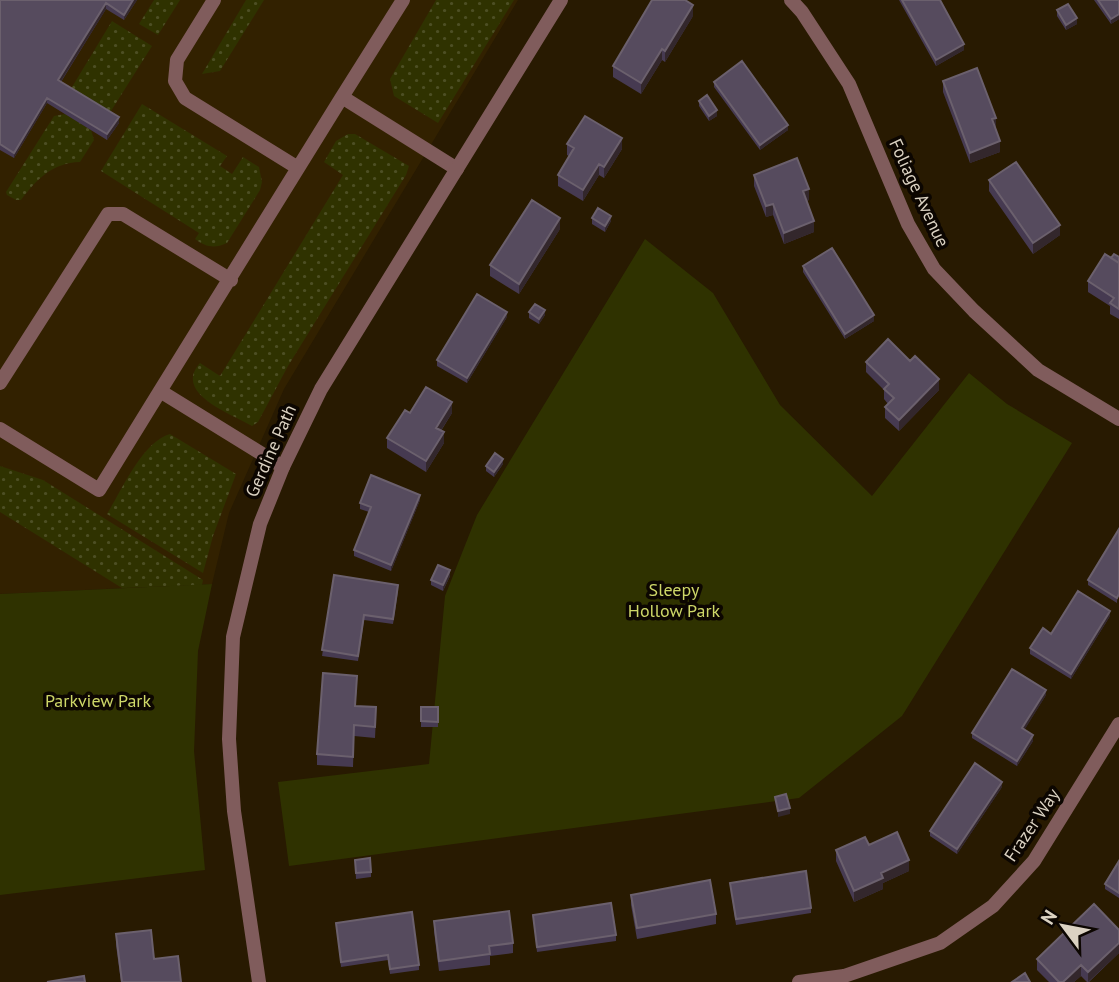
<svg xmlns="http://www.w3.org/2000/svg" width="1119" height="982" font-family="'PT Sans',sans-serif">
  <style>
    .built { fill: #322100 }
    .grass { fill: url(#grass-dots) }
    .park { fill: #2f3200 }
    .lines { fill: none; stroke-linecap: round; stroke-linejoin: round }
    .service { stroke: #805c5c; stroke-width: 14 }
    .minor { stroke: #805c5c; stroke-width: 14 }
    .wall { fill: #463a51 }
    .shaded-wall { fill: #33272c }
    .building { fill: #564b5e; stroke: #6b606d; stroke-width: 2 }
    .labels { text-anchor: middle; stroke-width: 7; stroke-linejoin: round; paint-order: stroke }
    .street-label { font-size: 18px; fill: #dbd2c2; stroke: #0c0601 }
    .park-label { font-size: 18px; fill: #ced768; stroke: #0c0601 }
  </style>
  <defs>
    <pattern id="grass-dots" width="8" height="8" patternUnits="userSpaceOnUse" patternTransform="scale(1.75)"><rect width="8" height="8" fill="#2f3200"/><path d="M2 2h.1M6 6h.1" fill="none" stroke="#4d4f24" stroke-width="1.8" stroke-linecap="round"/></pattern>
  </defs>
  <rect width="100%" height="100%" fill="#281a01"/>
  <path class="built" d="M0 0H518L284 389 229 513 212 584 0 594Z"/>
  <path class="grass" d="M154 0H180L158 35 139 24Z
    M246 0H264L220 71 202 74Z
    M436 0H514L438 123 394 96 390 79Z
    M112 21 152 46 111 111 103 113 72 95V87Z
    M142 104 227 156 220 166 232 174 243 157 259 167 262 182 260 190 227 243C214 249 206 247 195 239L199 233 101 171Z
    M65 114 91 130 94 140 80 162C52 163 37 179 21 200H16L7 195 6 192 54 116Z
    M348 134H355L409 166 406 175 288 366 258 422 252 426C229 413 173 393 200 363L220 376 343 175 324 162 336 141Z
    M170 434 236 474 213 536 203 573 107 514C122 490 142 442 170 434Z
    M0 466 43 480 203 580 202 585 122 588 0 512Z"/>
  <path class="park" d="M645 239 713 293 780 405 872 496 969 373 1007 404 1072 443 902 716 799 798 289 866 278 782 429 764 445 596 477 515Z
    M212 584 198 651 194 751 205 870 0 895V594Z"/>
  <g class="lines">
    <path class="service" d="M214 0 177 60 175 81 185 98 298 168
      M342 97 403 0
      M0 383 108 214H123L231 280
      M0 429 99 490 160 391
      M283 467 160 391 342 97 457 169"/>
    <path class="minor" d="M791 0 802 12 849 84 908 224 934 269 974 311 1038 370 1119 419
      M259 982 234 811 229 739 233 637 260 524 283 467 321 389 561 0
      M799 982 844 976 940 943 993 906 1034 861 1119 724"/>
  </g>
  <path class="wall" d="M0 0H137L124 20 106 9 61 82 119 123 107 140 47 103 14 158 0 150Z
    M899 0H940L964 50 936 66Z
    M1094 0H1119V19L1111 24Z
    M1057 10 1077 24 1066 30 1057 16Z
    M693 16 665 62 662 60 641 94 613 77V66Z
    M943 81 996 129 1000 152 970 163 943 92Z
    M714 82 788 130 760 150 714 87Z
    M699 101 717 116 709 121 699 106Z
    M567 144 622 149 604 178 599 175 583 201 558 186V175L569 156 567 155Z
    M754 175 809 200 806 201 814 232 784 244 773 215 766 217 754 186Z
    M989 180 1060 235 1033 254 989 191Z
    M592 218 611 221 605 232 592 224Z
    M560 229 519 294 490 276V265Z
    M1119 257V319L1110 314V306L1088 292V281L1111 258Z
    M803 266 874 321 845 339 803 272Z
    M529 312 545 315 539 324 529 318Z
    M507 317 467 383 437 366V360Z
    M866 362 939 390 899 431 885 418V407L888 404 884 399V390L866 372Z
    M410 413H452L441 431 444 443 426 472 387 448V438Z
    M503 464 494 477 486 471V466Z
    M420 500 391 571 354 556V550L369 512 360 509V503Z
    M1119 529 1117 603 1088 585V580Z
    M334 575 398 591 393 624 364 620 358 661 322 656Z
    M450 576 443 591 431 585V580Z
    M1110 616 1071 679 1030 654V648L1051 634Z
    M357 687 355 706 376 718 375 738 354 736 353 767 317 765V754Z
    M1046 695 1024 730 1033 741 1017 766 972 738V733Z
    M421 707H438V727H421Z
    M1002 787 957 854 930 836V831Z
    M869 845 909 871 883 883V889L854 902 836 861V850Z
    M355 860 371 872V877L356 879Z
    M1119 861V898L1105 889V884Z
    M730 883 811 908V913L736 925Z
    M631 895 716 914V924L637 939 631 905Z
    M533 915 616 935V941L537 952Z
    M434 921 513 943V953L490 956V965L439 971 434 931Z
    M336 923 419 965V970L390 974 388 960 341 967Z
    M1119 930V953L1089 982H1087L1081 976 1074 982H1049L1037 970V959Z
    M116 934 154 959 181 982H121L116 945Z"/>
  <path class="shaded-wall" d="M133 0H137L124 20V15Z
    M106 3V9L58 86V80Z
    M693 5V16L665 62V51Z
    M1119 14V19L1111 24V19Z
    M1077 18V24L1066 30V25Z
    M964 44V50L936 66V60Z
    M662 49V60L641 94V83Z
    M47 98V103L14 158V153Z
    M717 110V116L709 121V116Z
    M119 117V123L107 140V134Z
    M996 118V129L992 119Z
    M788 125V130L760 150V145Z
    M622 138V149L604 178V167Z
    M1000 141V152L970 163V153Z
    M599 164V175L583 201V190Z
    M809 189V200L803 202V191Z
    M773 204V215L766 217V206Z
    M611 216V221L605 232V226Z
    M560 218V229L519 294V284Z
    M814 221V232L784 244V233Z
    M1060 225V235L1033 254V243Z
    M545 310V315L539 324V319Z
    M507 312V317L467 383V378Z
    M874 315V321L845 339V334Z
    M939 379V390L899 431V420Z
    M452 402V413L436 438V428Z
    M444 432V443L426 472V461Z
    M503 459V464L494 477V472Z
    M420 495V500L391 571V565Z
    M450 570V576L443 591V585Z
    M1110 611V616L1071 679V674Z
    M1046 690V695L1022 734V728Z
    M1033 735V741L1017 766V761Z
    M1002 782V787L957 854V849Z
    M790 808V814L778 817V811Z
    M909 860V871L883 883V889L854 902V891L881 873Z
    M1119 943V953L1088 982V972Z
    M1081 965V976L1074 982H1063Z"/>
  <path class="building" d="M0 0H133L124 15 106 3 58 80 119 117 107 134 47 98 14 153 0 144Z
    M652 0H685L693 5 665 51 662 49 641 83 613 66Z
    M902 0H940L964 44 936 60Z
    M1098 0H1119V14L1111 19Z
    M1068 4 1077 18 1066 25 1057 10Z
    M742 61 788 125 760 145 714 82Z
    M977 68 996 118 992 119 1000 141 970 153 943 81Z
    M707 95 717 110 709 116 699 101Z
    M585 116 622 138 604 167 599 164 583 190 558 175 574 148 567 144Z
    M797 158 809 189 803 191 814 221 784 233 773 204 766 206 754 175Z
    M1016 162 1060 225 1033 243 989 180Z
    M532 200 560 218 519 284 490 265Z
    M598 208 611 216 605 226 592 218Z
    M832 248 874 315 845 334 803 266Z
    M1105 254 1119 263V309L1110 303 1114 298 1088 281Z
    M1114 254 1119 257V263L1111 258Z
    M477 294 507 312 467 378 437 360Z
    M535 304 545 310 539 319 529 312Z
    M888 339 910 361 915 356 939 379 899 420 885 407 894 398 884 389 889 384 866 362Z
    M426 387 452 402 436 428 444 432 426 461 387 438 405 410 410 413Z
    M495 453 503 459 494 472 486 466Z
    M371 475 420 495 391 565 354 550 371 507 360 503Z
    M1119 529V594L1117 598 1088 580Z
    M438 565 450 570 443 585 431 580Z
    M334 575 398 585 393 619 364 615 358 656 322 650Z
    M1078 591 1110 611 1071 674 1030 648 1043 628 1051 634Z
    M1012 669 1046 690 1022 728 1033 735 1017 761 972 733Z
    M323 673 357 676 355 706 376 707 375 727 354 725 353 757 317 754Z
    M421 707H438V722L421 721Z
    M975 763 1002 782 957 849 930 831Z
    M786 794 790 808 778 811 775 797Z
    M897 832 909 860 881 873 883 878 854 891 836 850 865 837 869 845Z
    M370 858 371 872 356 873 355 860Z
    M1119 861V893L1105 884Z
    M806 871 811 908 736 919 730 883Z
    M710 880 716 914 637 928 631 895Z
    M611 903 616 935 537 947 533 915Z
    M1094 904 1119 930V943L1088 972 1081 965 1063 982H1059L1037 959Z
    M509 911 513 943 489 946 490 954 439 961 434 921Z
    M412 912 419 965 390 969 388 955 341 962 336 923Z
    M151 930 154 959 178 956 181 982H122L116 934Z
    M1025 973 1030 982H1012Z
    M84 976 85 982H47Z"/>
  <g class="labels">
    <g class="street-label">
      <text transform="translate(919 193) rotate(65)" y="6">Foliage Avenue</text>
      <text transform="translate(271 451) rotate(-66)" y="6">Gerdine Path</text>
      <text transform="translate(1032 825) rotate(-56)" y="6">Frazer Way</text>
    </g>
    <g class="park-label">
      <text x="674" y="596">Sleepy<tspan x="674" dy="21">Hollow Park</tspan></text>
      <text x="98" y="707">Parkview Park</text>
    </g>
  </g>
  <g transform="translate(1063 926) rotate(302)" stroke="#0c0601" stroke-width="5" paint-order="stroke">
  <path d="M0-5L12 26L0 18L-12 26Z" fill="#dbd2c2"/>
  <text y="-10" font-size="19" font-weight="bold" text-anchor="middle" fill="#dbd2c2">N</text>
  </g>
</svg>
